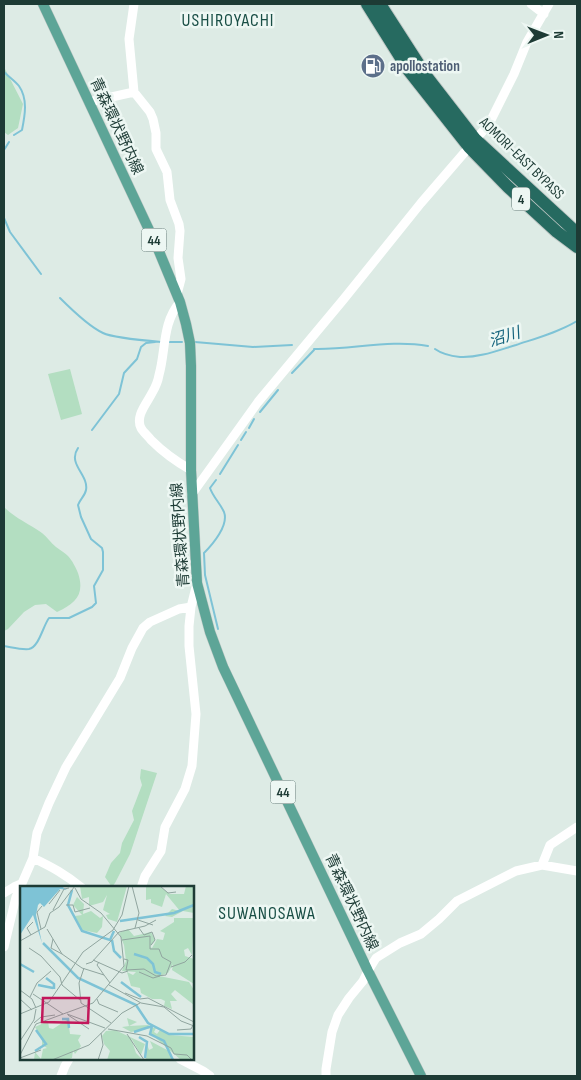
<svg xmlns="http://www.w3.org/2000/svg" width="581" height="1080" font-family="'Sofia Sans Condensed','Noto Sans JP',sans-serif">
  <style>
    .green { fill: #b3dec1 }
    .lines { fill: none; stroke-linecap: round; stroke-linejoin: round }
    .stream { stroke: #7ec3d6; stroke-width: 2 }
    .major-casing { stroke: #c0c8c6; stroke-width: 11 }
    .highway-casing { stroke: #c0c8c6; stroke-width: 14 }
    .minor { stroke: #fff; stroke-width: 9 }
    .major { stroke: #5da597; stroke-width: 10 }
    .highway { stroke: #266a60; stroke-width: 12 }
    .labels { text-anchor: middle; stroke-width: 5; stroke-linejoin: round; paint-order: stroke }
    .shield { fill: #edf7f3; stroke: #5b736e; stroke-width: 1 }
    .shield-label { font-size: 14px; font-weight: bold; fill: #1d3b35 }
    .service-label { font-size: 15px; font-weight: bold; fill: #4e5e75; stroke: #edf7f3; text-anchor: start }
    .street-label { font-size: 15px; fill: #1d3b35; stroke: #edf7f3 }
    .water-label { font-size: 16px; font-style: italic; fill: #13637c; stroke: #edf7f3 }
    .quarter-label { font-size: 18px; letter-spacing: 1px; fill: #184e45; stroke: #edf7f3 }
    .inset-river { fill: none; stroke: #7ec3d6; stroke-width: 2.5 }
    .inset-road { fill: none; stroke: #90a59f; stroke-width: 1 }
    .view { fill: #c2185b; fill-opacity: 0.15; stroke: #c2185b; stroke-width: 2.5 }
    .inset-edge { fill: none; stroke: #1d3b35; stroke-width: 2.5 }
  </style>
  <rect width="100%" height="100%" fill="#ddebe5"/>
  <path class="green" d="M4 67 23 104 18 128 8 135 4 132Z
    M70 369 82 414 61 420 48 374Z
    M4 507C15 518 29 524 42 533 47 537 51 543 56 547 60 550 65 553 68 556 72 560 76 568 78 573 85 594 76 603 57 612L46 604 35 605 24 612 8 629 4 631Z
    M141 769 157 773 130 854 115 883 112 887 105 877 111 863 120 853 122 843 134 820 132 811 142 785 140 778Z"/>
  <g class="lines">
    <path class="stream" d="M4 72C9 77 15 81 19 86 28 99 25 115 22 130L14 135
      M4 150 9 142
      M4 218 10 232 41 274
      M60 298C70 308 90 327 103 333 113 338 150 341 162 342
      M169 342H182
      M195 342 253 347 292 345
      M314 349C352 350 390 339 428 346
      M435 349C442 354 451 356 460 357 479 358 499 350 516 345 537 338 559 332 577 321
      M292 373 314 350
      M260 412 278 390
      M249 428 254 419
      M92 430 119 394 124 373 137 359 141 347 146 343 155 342
      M241 440 246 432
      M220 474 238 445
      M216 480 210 488C213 497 220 503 224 512 229 525 213 544 204 553L205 575 218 629
      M4 646C11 647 21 650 29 649 39 647 43 626 49 618H69L92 607 96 603 94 586 103 570V552L102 548 91 539 81 517 78 505C80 499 85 496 86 490 89 475 67 464 78 448"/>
    <defs>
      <path id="major" d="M43 4 158 249 180 302 186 324 190 343 191 366V470L197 583 210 632 223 667 368 971 421 1076"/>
      <path id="highway" d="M367 4 409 71 469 147 508 187 557 232 577 247
        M380 4 427 77 475 139 577 233"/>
    </defs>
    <use href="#major" class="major-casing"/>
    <use href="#highway" class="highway-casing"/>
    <path class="minor" d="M134 4 129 39 134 92 150 112 153 119 156 133V149L167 172 170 200 179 224 180 231 178 258 181 279 177 294
      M531 4 544 14
      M89 102 134 92
      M180 302C162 323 166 350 159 375 158 381 155 388 152 393 147 403 135 416 141 428 143 432 148 436 151 440 164 453 175 461 191 470
      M192 494 258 402 343 300 421 203 489 124 514 74 527 42 549 4
      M33 858C52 867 65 874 82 888
      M542 865 550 845 577 827
      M141 888 145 876 161 851 165 827 185 789 192 766 196 714 189 646V626L191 607 197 583
      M4 893 14 887 21 884
      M4 947 16 897 33 858 37 833 49 803 66 767 120 678 132 648 143 628 150 622 179 609 191 607
      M180 1059 203 1071 210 1076
      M61 1076 65 1066 69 1059
      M326 1076V1069L332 1032 338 1015 349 998 363 981 368 971 376 958 400 943 421 934 439 919 457 901 516 871 542 865 577 871"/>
    <use href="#major" class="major"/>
    <use href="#highway" class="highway"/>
  </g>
  <defs>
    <symbol id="fuel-disc" viewBox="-11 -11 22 22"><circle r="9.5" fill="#5c6f8a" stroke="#edf7f3"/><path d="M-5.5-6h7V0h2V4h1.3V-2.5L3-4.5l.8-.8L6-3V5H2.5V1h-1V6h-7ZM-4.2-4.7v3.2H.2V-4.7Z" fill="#fff"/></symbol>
  </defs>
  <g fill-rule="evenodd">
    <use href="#fuel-disc" x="359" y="52" width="28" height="28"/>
  </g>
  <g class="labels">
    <g class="shield">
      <rect x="512" y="187.5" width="18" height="23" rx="4"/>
      <rect x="141.5" y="228.5" width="25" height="23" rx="4"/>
      <rect x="270.5" y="780.5" width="25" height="23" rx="4"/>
    </g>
    <g class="shield-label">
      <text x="521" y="204">4</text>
      <text x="154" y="245">44</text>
      <text x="283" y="797">44</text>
    </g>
    <g class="service-label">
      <text x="390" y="71">apollostation</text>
    </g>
    <g class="street-label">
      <text transform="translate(117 126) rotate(65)" y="5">青森環状野内線</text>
      <text transform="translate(522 158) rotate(44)" y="5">AOMORI-EAST BYPASS</text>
      <text transform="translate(180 535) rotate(-94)" y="5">青森環状野内線</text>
      <text transform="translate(352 902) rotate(65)" y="5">青森環状野内線</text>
    </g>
    <g class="water-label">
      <text transform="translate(504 336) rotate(-17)" y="6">沼川</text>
    </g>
    <g class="quarter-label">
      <text x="228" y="26">USHIROYACHI</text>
      <text x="267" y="919">SUWANOSAWA</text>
    </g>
  </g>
  <g transform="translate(20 886)">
    <rect width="174" height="174" fill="#ddebe5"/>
    <path d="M60 0H107L97 36 88 33 86 29 90 28 83 24 87 9 83 16 69 20V11L62 13ZM126 0H139L150 8H164L166 0H174V27L163 25 152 31 145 30 152 23 160 25 146 8 142 21 131 17V13L126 14ZM57 11 64 18 63 28 71 25 80 32 83 30 82 41 77 47 62 44 55 30 62 29 53 19ZM154 32H174L172 69 168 62 164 64 165 70 174 73V98L152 84 153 78 148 87 139 90 169 96 174 104V119L155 104 151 108 157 115H150L152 123 144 120 145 115 141 113H132L121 107 120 102 111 100 107 86 113 89 116 86 102 85 106 75 104 59 99 47 108 43 114 50 131 46 135 54 130 61 132 62 137 53 143 54 145 47 140 45 154 36ZM107 132 117 136 109 140 128 139 132 142 111 146 102 141 109 140ZM48 133 50 148 61 149 58 154 61 160 55 168 53 164 52 172 47 174H14L15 166 21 173 23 163 27 162 22 159V152L15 141 28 135 29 142 33 143ZM132 142H136L134 146 137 148 140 144 150 149 174 151V174H161L130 147ZM95 144 125 158 121 169 111 152 116 167 123 174H87L90 165 84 158 82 150 86 145ZM130 155 147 164 154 174H126L127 158 129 164 133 162Z" fill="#b3dec1"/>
    <path d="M0 0H41L47 4 40 3 24 21 20 17 18 19 16 29 22 57 13 29 0 49Z" fill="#7ec3d6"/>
    <path class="inset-river" d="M52 4 48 19 62 45 90 54 94 45M100 35 154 27 174 19M92 54 94 65 101 72M23 57 58 92 116 119 128 137 149 148H174M114 68 127 72 133 78 135 86 141 88M0 78 14 86M26 92 34 98V103M101 96 121 111M18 99 33 102M42 133H48L49 142M132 140 130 148 144 155 153 174M114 146 132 140M119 151 127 156 125 172M15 165 26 158 16 144"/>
    <path class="inset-road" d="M112 0 119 27 115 42M140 0 148 7 156 6M29 18 40 4M46 19H53L55 26 70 22M33 24 44 3 49 2M118 34 133 39M119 42 124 49 132 46 135 54 131 59M21 43 17 26 22 20M27 43 42 68 62 82 84 89 90 97M11 49 7 42 13 36M33 53 31 62 42 68M102 54 130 50V63H139L142 71 151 76 146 89 136 90 124 83 106 84 108 74 104 73M0 55 25 41 30 27 39 21 55 0M9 62 21 70 40 91 42 99 60 114M73 74 102 87 108 85M79 76 77 79 84 89M66 78 72 76 99 46 125 40 136 34M151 81 165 76 172 69M64 82 59 97 61 117 91 137M119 86 133 92 140 90M89 99 121 117 144 121 161 135 174 140M0 104 12 113 16 122M105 107 120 113 128 112 174 136M13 108 43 128M10 111 17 97 31 85M0 113 12 124M77 113 79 118 98 126M0 128 29 116 63 66 93 44 102 29 109 0M47 128 85 142M48 129 69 143M14 137 21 131 35 129M88 143 127 150 151 162 154 168 167 169 172 174M157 144 171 143 173 139M107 148 124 174M0 155 14 134 16 123M0 169 16 138 73 117 104 80 101 51 81 27 61 13 55 2M0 172 21 164M32 174 69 159 102 127 120 117M78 174 83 159 81 147"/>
    <path class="view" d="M23 112H69L68 137 22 136Z"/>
    <rect width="174" height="174" class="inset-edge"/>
  </g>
  <rect width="581" height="1080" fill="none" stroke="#1d3b35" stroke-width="10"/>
  <g transform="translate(546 35) rotate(89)" stroke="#edf7f3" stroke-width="4" paint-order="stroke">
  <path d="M0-4L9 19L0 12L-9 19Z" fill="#1d3b35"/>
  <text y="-8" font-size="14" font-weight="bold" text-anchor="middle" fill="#1d3b35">N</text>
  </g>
</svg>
